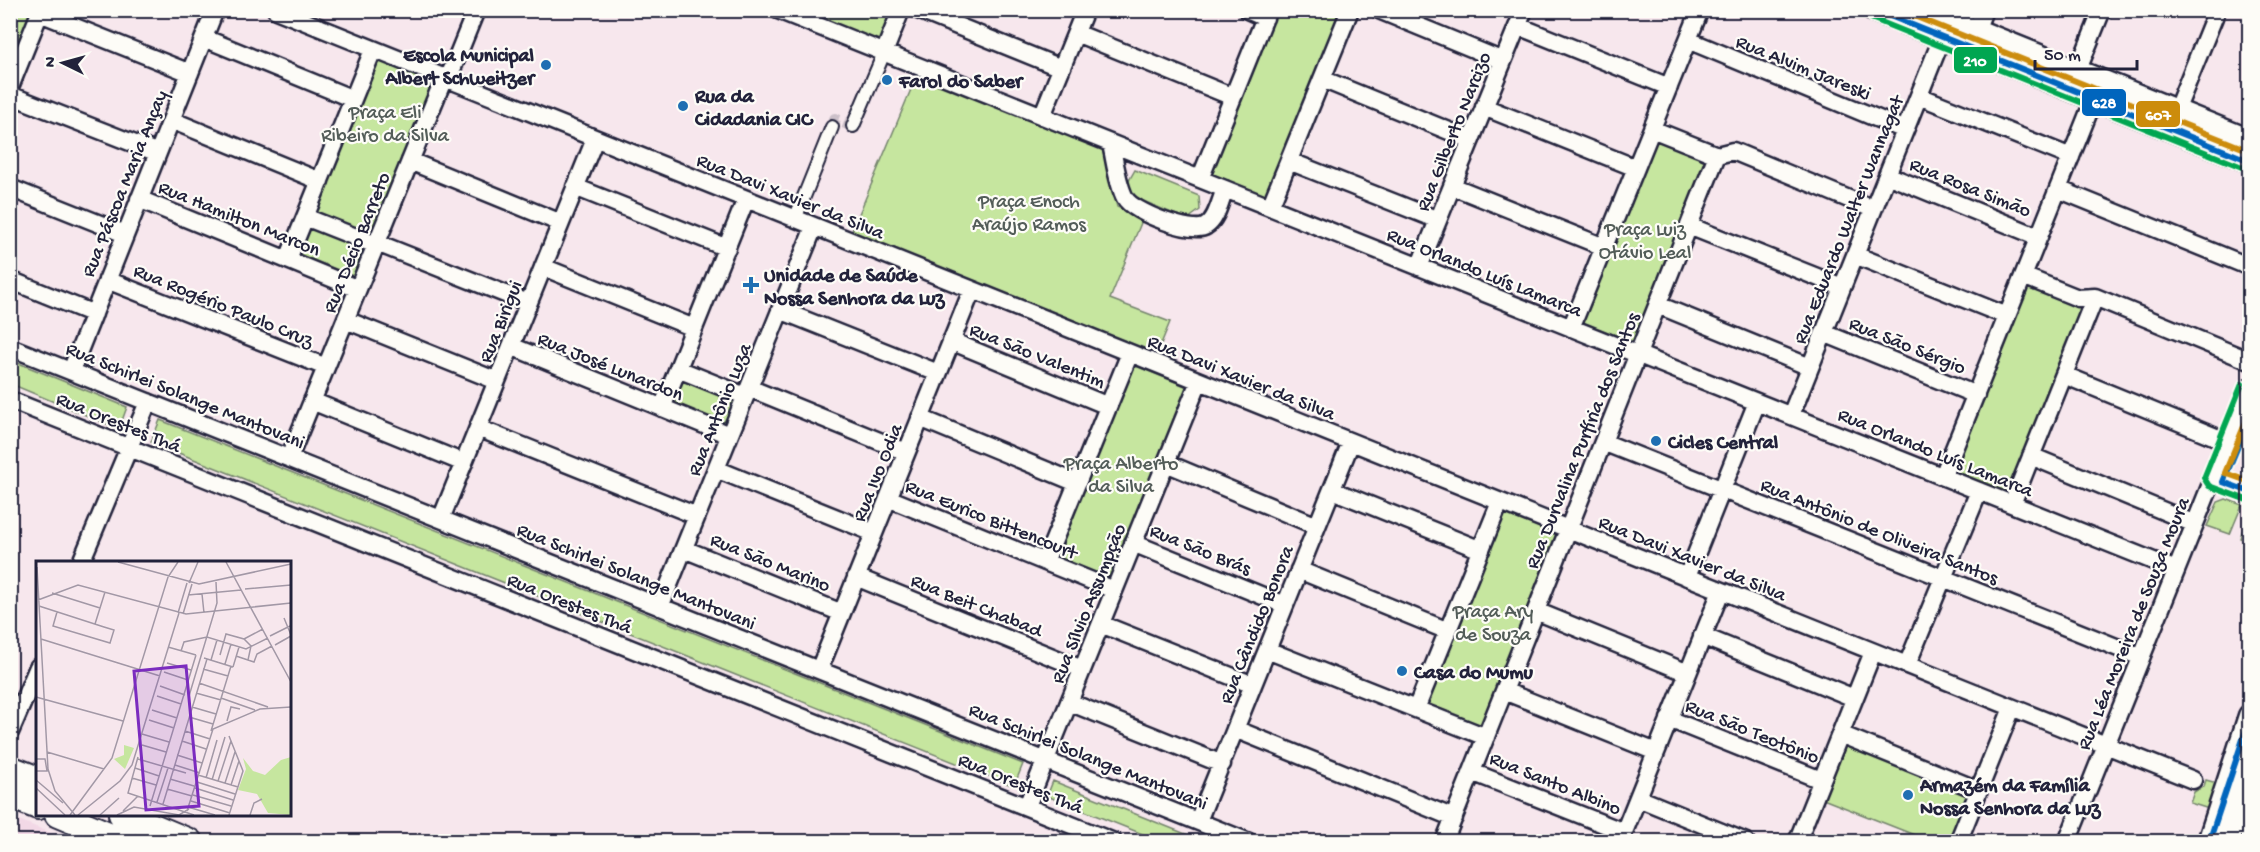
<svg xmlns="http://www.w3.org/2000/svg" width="2260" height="852" font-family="'Gochi Hand',sans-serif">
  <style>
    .built { fill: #f2d8e6 }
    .green { fill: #c6e69f; stroke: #74846d; stroke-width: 1.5 }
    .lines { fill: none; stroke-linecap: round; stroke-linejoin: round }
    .pedestrian-tunnel { stroke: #ccc0c9; stroke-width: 12; stroke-dasharray: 12 6; stroke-linecap: butt }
    .pedestrian-casing { stroke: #22223b; stroke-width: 16 }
    .minor-casing { stroke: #22223b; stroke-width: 21 }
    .secondary-casing { stroke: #22223b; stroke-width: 27 }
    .primary-casing { stroke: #22223b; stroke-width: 30 }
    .pedestrian { stroke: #fdfcf7; stroke-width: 12 }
    .minor { stroke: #fdfcf7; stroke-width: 16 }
    .secondary { stroke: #fdfcf7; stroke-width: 22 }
    .primary { stroke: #fdfcf7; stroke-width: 26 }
    .bus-1-casing { stroke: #fdfcf7; stroke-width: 10 }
    .bus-2-casing { stroke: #fdfcf7; stroke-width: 10 }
    .bus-3-casing { stroke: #fdfcf7; stroke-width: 10 }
    .bus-1 { stroke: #0065bd; stroke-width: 6 }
    .bus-2 { stroke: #00a651; stroke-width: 6 }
    .bus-3 { stroke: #cc8c0c; stroke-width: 6 }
    .poi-dot { fill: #1f6fb2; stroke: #fdfcf7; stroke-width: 2 }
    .labels { text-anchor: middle; stroke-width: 4.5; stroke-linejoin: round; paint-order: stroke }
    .poi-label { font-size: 20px; font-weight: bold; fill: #22223b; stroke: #fdfcf7; text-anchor: start }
    .street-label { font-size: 20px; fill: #22223b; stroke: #fdfcf7 }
    .park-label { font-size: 20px; fill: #535d59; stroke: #fdfcf7 }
    .inset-road { fill: none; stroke: #a298a6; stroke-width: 1.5 }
    .view { fill: #7b2cbf; fill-opacity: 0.15; stroke: #7b2cbf; stroke-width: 3 }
    .inset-edge { fill: none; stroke: #22223b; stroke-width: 3 }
    .line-badge { stroke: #fdfcf7; stroke-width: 2 }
    .badge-label { font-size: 16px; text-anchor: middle; font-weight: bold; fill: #fff }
  </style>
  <rect width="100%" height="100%" fill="#f7e7ed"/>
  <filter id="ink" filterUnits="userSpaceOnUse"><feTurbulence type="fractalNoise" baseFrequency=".0167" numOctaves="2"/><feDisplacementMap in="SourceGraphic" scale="12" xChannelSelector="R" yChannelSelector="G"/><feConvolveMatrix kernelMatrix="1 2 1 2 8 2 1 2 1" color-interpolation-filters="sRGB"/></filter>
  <g filter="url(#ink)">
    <path class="built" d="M11 817 71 841H11Z"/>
    <path class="green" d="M1338 10 1341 12 1265 199 1208 176 1276 11Z
      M11 11H33L11 67Z
      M828 11H895L882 44 824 21Z
      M374 59 437 85 358 278 296 253Z
      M917 75 1102 148 1117 207 1143 218 1110 299 1170 322 1156 356 851 233Z
      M1654 136 1708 157 1636 343 1581 322Z
      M1135 170 1199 196 1200 210 1189 218 1181 217 1134 197 1127 184Z
      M2028 285 2083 307 2009 495 1954 473Z
      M11 360 127 407 119 429 11 384Z
      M1131 364 1190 388 1111 582 1052 558Z
      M680 377 738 400 728 427 670 403Z
      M160 420 1023 764 1014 786 151 442Z
      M2226 499 2242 505 2230 534 2207 526 2218 502Z
      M2249 511 2250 541H2249L2240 538Z
      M1505 513 1561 536 1482 731 1425 707Z
      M1844 745 1970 795 1951 842 1915 841 1917 836 1823 799Z
      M2206 780 2217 783 2209 809 2190 803 2194 792 2204 786Z
      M1053 781 1203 841H1160L1047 796Z"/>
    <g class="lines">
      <path class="pedestrian-tunnel" d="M832 127 835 119 853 126"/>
      <defs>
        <path id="pedestrian" d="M853 126 884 53
          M795 219 832 127"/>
        <path id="minor" d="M276 10 2193 780
          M778 10 2176 570
          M918 10 1061 68
          M1247 10 1265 18
          M1379 10 1503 61
          M40 13 190 73
          M1518 26 1669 87
          M1976 31 1984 10
          M1076 33 1233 97
          M204 38 353 99
          M1688 40 1905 130
          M884 53 901 10
          M2077 72 2102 10
          M1322 79 1471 140
          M10 87 41 10
          M10 95 158 153
          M1919 96 2071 157
          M1484 107 1636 168
          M2176 111 2217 10
          M1042 116 1085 10
          M171 120 320 181
          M1652 129 1717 155 1733 151 1873 209
          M1111 144C1115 161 1117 183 1125 198 1132 212 1193 235 1206 226 1217 219 1220 201 1225 189
          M410 161 561 223
          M1289 161 1438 220
          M1887 175 2039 237
          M1200 179 1268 10
          M1452 186 1604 247
          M575 187 727 248
          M10 188 125 234
          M2058 189 2250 267
          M139 199 358 289
          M1270 207 1350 10
          M305 217 376 245
          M1689 226 1842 287
          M377 243 528 303
          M1855 255 2007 316
          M288 259 373 50
          M543 267 694 328
          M1419 267 1524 10
          M2023 276 2078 298 2095 297 2250 361
          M10 280 94 314
          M107 280 326 367
          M1658 305 1810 367
          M780 310 938 373
          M346 320 497 381
          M1571 328 1700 10
          M1824 333 1976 395
          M951 341 1108 406
          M511 346 729 435
          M10 347 1249 842
          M678 369 745 396
          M71 371 215 10
          M2064 375 2228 442
          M749 388 906 452
          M10 400 1114 842
          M312 401 464 463
          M662 408 746 199
          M1791 415 1942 38
          M920 418 1077 483
          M478 428 697 516
          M1603 442 2141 657
          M2031 456 2195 524
          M289 458 444 78 451 72 476 10
          M1166 463 1317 526
          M716 469 874 533
          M1943 476 2094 99
          M1332 490 1481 550
          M888 498 1114 590
          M2012 504 2095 297
          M441 519 595 139
          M1133 543 1285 605
          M684 549 842 613
          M81 562 148 402
          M1045 562 1130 353
          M1299 570 1448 631
          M856 577 1082 669
          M1687 577 1757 402
          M660 607 814 227
          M1536 611 1688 673
          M1101 624 1253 685
          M1702 636 1854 698
          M1267 650 1486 737
          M1907 665 1979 491
          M819 670 972 290
          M1504 691 1656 752
          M1069 702 1222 764
          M1416 709 1500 502
          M1669 719 1821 780
          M1235 729 1454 818
          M10 732 38 667
          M1840 734 1978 790
          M1472 772 1624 832
          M1638 798 1746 842
          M1027 806 1199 381
          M1198 821 1351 442
          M1444 842 1717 155
          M1620 842 1721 591
          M1797 842 1873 652
          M1958 842 2012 708
          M2067 842 2250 387"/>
        <path id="secondary" d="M1874 10 2250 161
          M1925 10 2250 141
          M2209 842 2250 716
          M2228 842 2250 775"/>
        <path id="primary" d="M10 769 38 780
          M10 795 38 806
          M58 814 125 842
          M122 814 189 842"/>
      </defs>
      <use href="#pedestrian" class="pedestrian-casing"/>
      <use href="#minor" class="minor-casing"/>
      <use href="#secondary" class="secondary-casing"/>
      <use href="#primary" class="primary-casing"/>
      <use href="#pedestrian" class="pedestrian"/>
      <use href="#minor" class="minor"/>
      <use href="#secondary" class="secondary"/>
      <use href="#primary" class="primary"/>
      <defs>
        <path id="bus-1" d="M1875 10 2250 161
          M2250 417 2223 482 2250 492
          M2209 842 2250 718"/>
        <path id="bus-2" d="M1871 18 2247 169
          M2242 384 2204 478 2209 486 2247 500"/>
        <path id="bus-3" d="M1899 10 2250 151
          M2250 412 2225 473 2250 482"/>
      </defs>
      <use href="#bus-1" class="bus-1-casing"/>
      <use href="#bus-2" class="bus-2-casing"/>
      <use href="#bus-3" class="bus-3-casing"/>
      <use href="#bus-1" class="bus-1"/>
      <use href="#bus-2" class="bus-2"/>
      <use href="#bus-3" class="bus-3"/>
    </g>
  </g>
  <g class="poi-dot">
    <circle cx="546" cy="65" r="6"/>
    <circle cx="887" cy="80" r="6"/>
    <circle cx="683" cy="106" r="6"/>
    <path d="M748 276h6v6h6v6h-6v6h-6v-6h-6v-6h6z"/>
    <circle cx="1656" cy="441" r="6"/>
    <circle cx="1402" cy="671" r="6"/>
    <circle cx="1908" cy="795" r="6"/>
  </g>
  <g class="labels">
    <g class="poi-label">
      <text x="534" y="61" text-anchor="end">Escola Municipal<tspan x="534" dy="23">Albert Schweitzer</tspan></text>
      <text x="899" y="87">Farol do Saber</text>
      <text x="695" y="102">Rua da<tspan x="695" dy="23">Cidadania CIC</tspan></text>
      <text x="764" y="281">Unidade de Saúde<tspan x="764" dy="23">Nossa Senhora da Luz</tspan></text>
      <text x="1668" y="448">Cicles Central</text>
      <text x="1414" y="678">Casa do Mumu</text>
      <text x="1920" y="791">Armazém da Família<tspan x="1920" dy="23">Nossa Senhora da Luz</tspan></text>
    </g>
    <g class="street-label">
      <text transform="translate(1804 66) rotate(22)" y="7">Rua Alvim Jareski</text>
      <text transform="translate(1452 131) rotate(-68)" y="7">Rua Gilberto Narcizo</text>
      <text transform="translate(123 183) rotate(-68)" y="7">Rua Páscoa Maria Ançay</text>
      <text transform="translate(1971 186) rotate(22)" y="7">Rua Rosa Simão</text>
      <text transform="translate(791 195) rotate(22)" y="7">Rua Davi Xavier da Silva</text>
      <text transform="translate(240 217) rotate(22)" y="7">Rua Hamilton Marcon</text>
      <text transform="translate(1847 219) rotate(-68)" y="7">Rua Eduardo Walter Wannagat</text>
      <text transform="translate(355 242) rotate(-68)" y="7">Rua Décio Barreto</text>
      <text transform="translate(1485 271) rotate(22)" y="7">Rua Orlando Luís Lamarca</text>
      <text transform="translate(224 304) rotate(22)" y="7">Rua Rogério Paulo Cruz</text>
      <text transform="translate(499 321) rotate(-68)" y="7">Rua Birigui</text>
      <text transform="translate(1908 344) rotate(22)" y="7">Rua São Sérgio</text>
      <text transform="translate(1038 354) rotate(22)" y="7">Rua São Valentim</text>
      <text transform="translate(611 365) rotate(22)" y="7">Rua José Lunardon</text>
      <text transform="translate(1242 376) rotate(22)" y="7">Rua Davi Xavier da Silva</text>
      <text transform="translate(186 394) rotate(22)" y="7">Rua Schirlei Solange Mantovani</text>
      <text transform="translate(718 409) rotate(-68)" y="7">Rua Antônio Luza</text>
      <text transform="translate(119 421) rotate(22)" y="7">Rua Orestes Thá</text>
      <text transform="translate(1581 440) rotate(-68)" y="7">Rua Durvalina Purfíria dos Santos</text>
      <text transform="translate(1936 451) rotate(22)" y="7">Rua Orlando Luís Lamarca</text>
      <text transform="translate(876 472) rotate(-68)" y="7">Rua Ivo Odia</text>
      <text transform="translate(992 518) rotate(22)" y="7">Rua Eurico Bittencourt</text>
      <text transform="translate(1880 530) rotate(22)" y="7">Rua Antônio de Oliveira Santos</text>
      <text transform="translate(1201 548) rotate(22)" y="7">Rua São Brás</text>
      <text transform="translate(1693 557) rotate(22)" y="7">Rua Davi Xavier da Silva</text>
      <text transform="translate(771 561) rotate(22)" y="7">Rua São Marino</text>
      <text transform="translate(637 575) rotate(22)" y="7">Rua Schirlei Solange Mantovani</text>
      <text transform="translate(570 602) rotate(22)" y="7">Rua Orestes Thá</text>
      <text transform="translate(1087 603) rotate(-68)" y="7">Rua Sílvio Assumpção</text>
      <text transform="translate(977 604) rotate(22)" y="7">Rua Beit Chabad</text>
      <text transform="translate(2132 623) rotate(-68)" y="7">Rua Léa Moreira de Souza Moura</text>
      <text transform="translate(1255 624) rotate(-68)" y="7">Rua Cândido Bonora</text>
      <text transform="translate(1753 730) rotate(22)" y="7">Rua São Teotônio</text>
      <text transform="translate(1089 755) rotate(22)" y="7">Rua Schirlei Solange Mantovani</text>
      <text transform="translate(1021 782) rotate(22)" y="7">Rua Orestes Thá</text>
      <text transform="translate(1556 782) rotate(22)" y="7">Rua Santo Albino</text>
    </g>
    <g class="park-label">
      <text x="385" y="118">Praça Eli<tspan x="385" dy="23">Ribeiro da Silva</tspan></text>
      <text x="1029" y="207">Praça Enoch<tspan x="1029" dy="23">Araújo Ramos</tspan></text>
      <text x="1645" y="235">Praça Luiz<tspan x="1645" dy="23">Otávio Leal</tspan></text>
      <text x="1121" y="469">Praça Alberto<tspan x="1121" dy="23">da Silva</tspan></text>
      <text x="1493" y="617">Praça Ary<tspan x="1493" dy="23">de Souza</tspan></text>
    </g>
  </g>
  <g transform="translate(36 561)">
    <rect width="255" height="255" fill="#f7e7ed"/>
    <path d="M88 184 98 187 89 208 78 198 88 194ZM255 196V254L232 252 221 233 202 229 210 208 207 197 217 210 229 214 245 199Z" fill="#c6e69f"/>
    <path class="inset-road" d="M82 1 163 23 255 3M190 1 255 121M1 6 12 208 19 230 39 254M153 22 162 1M209 28 255 24M16 32 64 47M166 33 168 52M152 34 205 29M2 39 42 24 150 53 255 42M3 45 68 66 78 69 74 82 17 65 21 51M142 52 151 22M147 53 156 23M248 57 255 74M59 63 69 31M234 75 254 65M5 78 124 115M208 78 227 68M239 84 255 75M132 86 160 94M145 90 148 81 171 76 210 88 232 77M184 94 190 73 208 78 215 85 212 99M200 95 218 101 221 93 236 85M168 97 197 106M175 99 181 79M131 102 155 109M189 103 195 83M197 106 203 86M167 108 192 115M128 111 152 119M163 122 232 146M124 125 149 134M160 132 185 139M121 135 145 143M153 135 181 42 180 21M0 136 87 160M185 137 219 149M156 146 180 153M116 149 141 157M153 156 177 163M113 159 138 167M191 160 195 146 204 148M149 170 174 178M175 170 195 105M106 173 133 181M193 175 207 210 193 254M146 180 170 188M106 184 130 191M11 191 68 208M141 194 166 202M102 196 92 232 158 254M0 198H9L11 210H0M102 198 150 212M139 204 164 212M99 207 123 215M162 214 202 226M96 217 120 224M170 217 181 179M134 218 158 225M0 219 27 242M176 219 189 176M182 220 195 180M161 221 199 233M189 222 199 191M195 224 203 200M0 227 29 254M159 227 197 239M131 228 156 235M157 234 195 245M155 240 194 252M121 241 132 207M127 243 171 98M114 245 160 94M152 246 179 254M87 250 102 235M151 250 177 168 224 148 255 146M34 254 76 197 132 16 142 1M42 254 84 220 96 204 143 52M64 254 83 237M81 254 98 246 143 254 153 248M214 254 218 242 226 238"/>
    <path class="view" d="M150 105 163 245 110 249 98 110Z"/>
    <rect width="255" height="255" class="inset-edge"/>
  </g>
  <g class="line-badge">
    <rect x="1953" y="46" width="45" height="28" rx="6" fill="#00a651"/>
    <rect x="2081" y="88" width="46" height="29" rx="6" fill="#0065bd"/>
    <rect x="2135" y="100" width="46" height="28" rx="6" fill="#cc8c0c"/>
  </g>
  <g class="badge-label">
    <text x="1975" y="66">210</text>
    <text x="2104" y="108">628</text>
    <text x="2158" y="120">607</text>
  </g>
  <rect width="2260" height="852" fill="none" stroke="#fdfcf7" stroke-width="36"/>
  <rect x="18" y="18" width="2224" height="816" fill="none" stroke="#22223b" stroke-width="2" filter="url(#ink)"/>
  <g transform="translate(63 63) rotate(275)" stroke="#fdfcf7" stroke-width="4.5" paint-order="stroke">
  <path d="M0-4.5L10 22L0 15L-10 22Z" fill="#22223b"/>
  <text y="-9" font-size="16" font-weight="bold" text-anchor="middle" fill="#22223b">N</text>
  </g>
  <path d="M2035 60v9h102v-9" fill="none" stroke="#22223b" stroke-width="3"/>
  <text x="2044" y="60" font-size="18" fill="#22223b" stroke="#fdfcf7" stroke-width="4.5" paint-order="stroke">50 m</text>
</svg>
